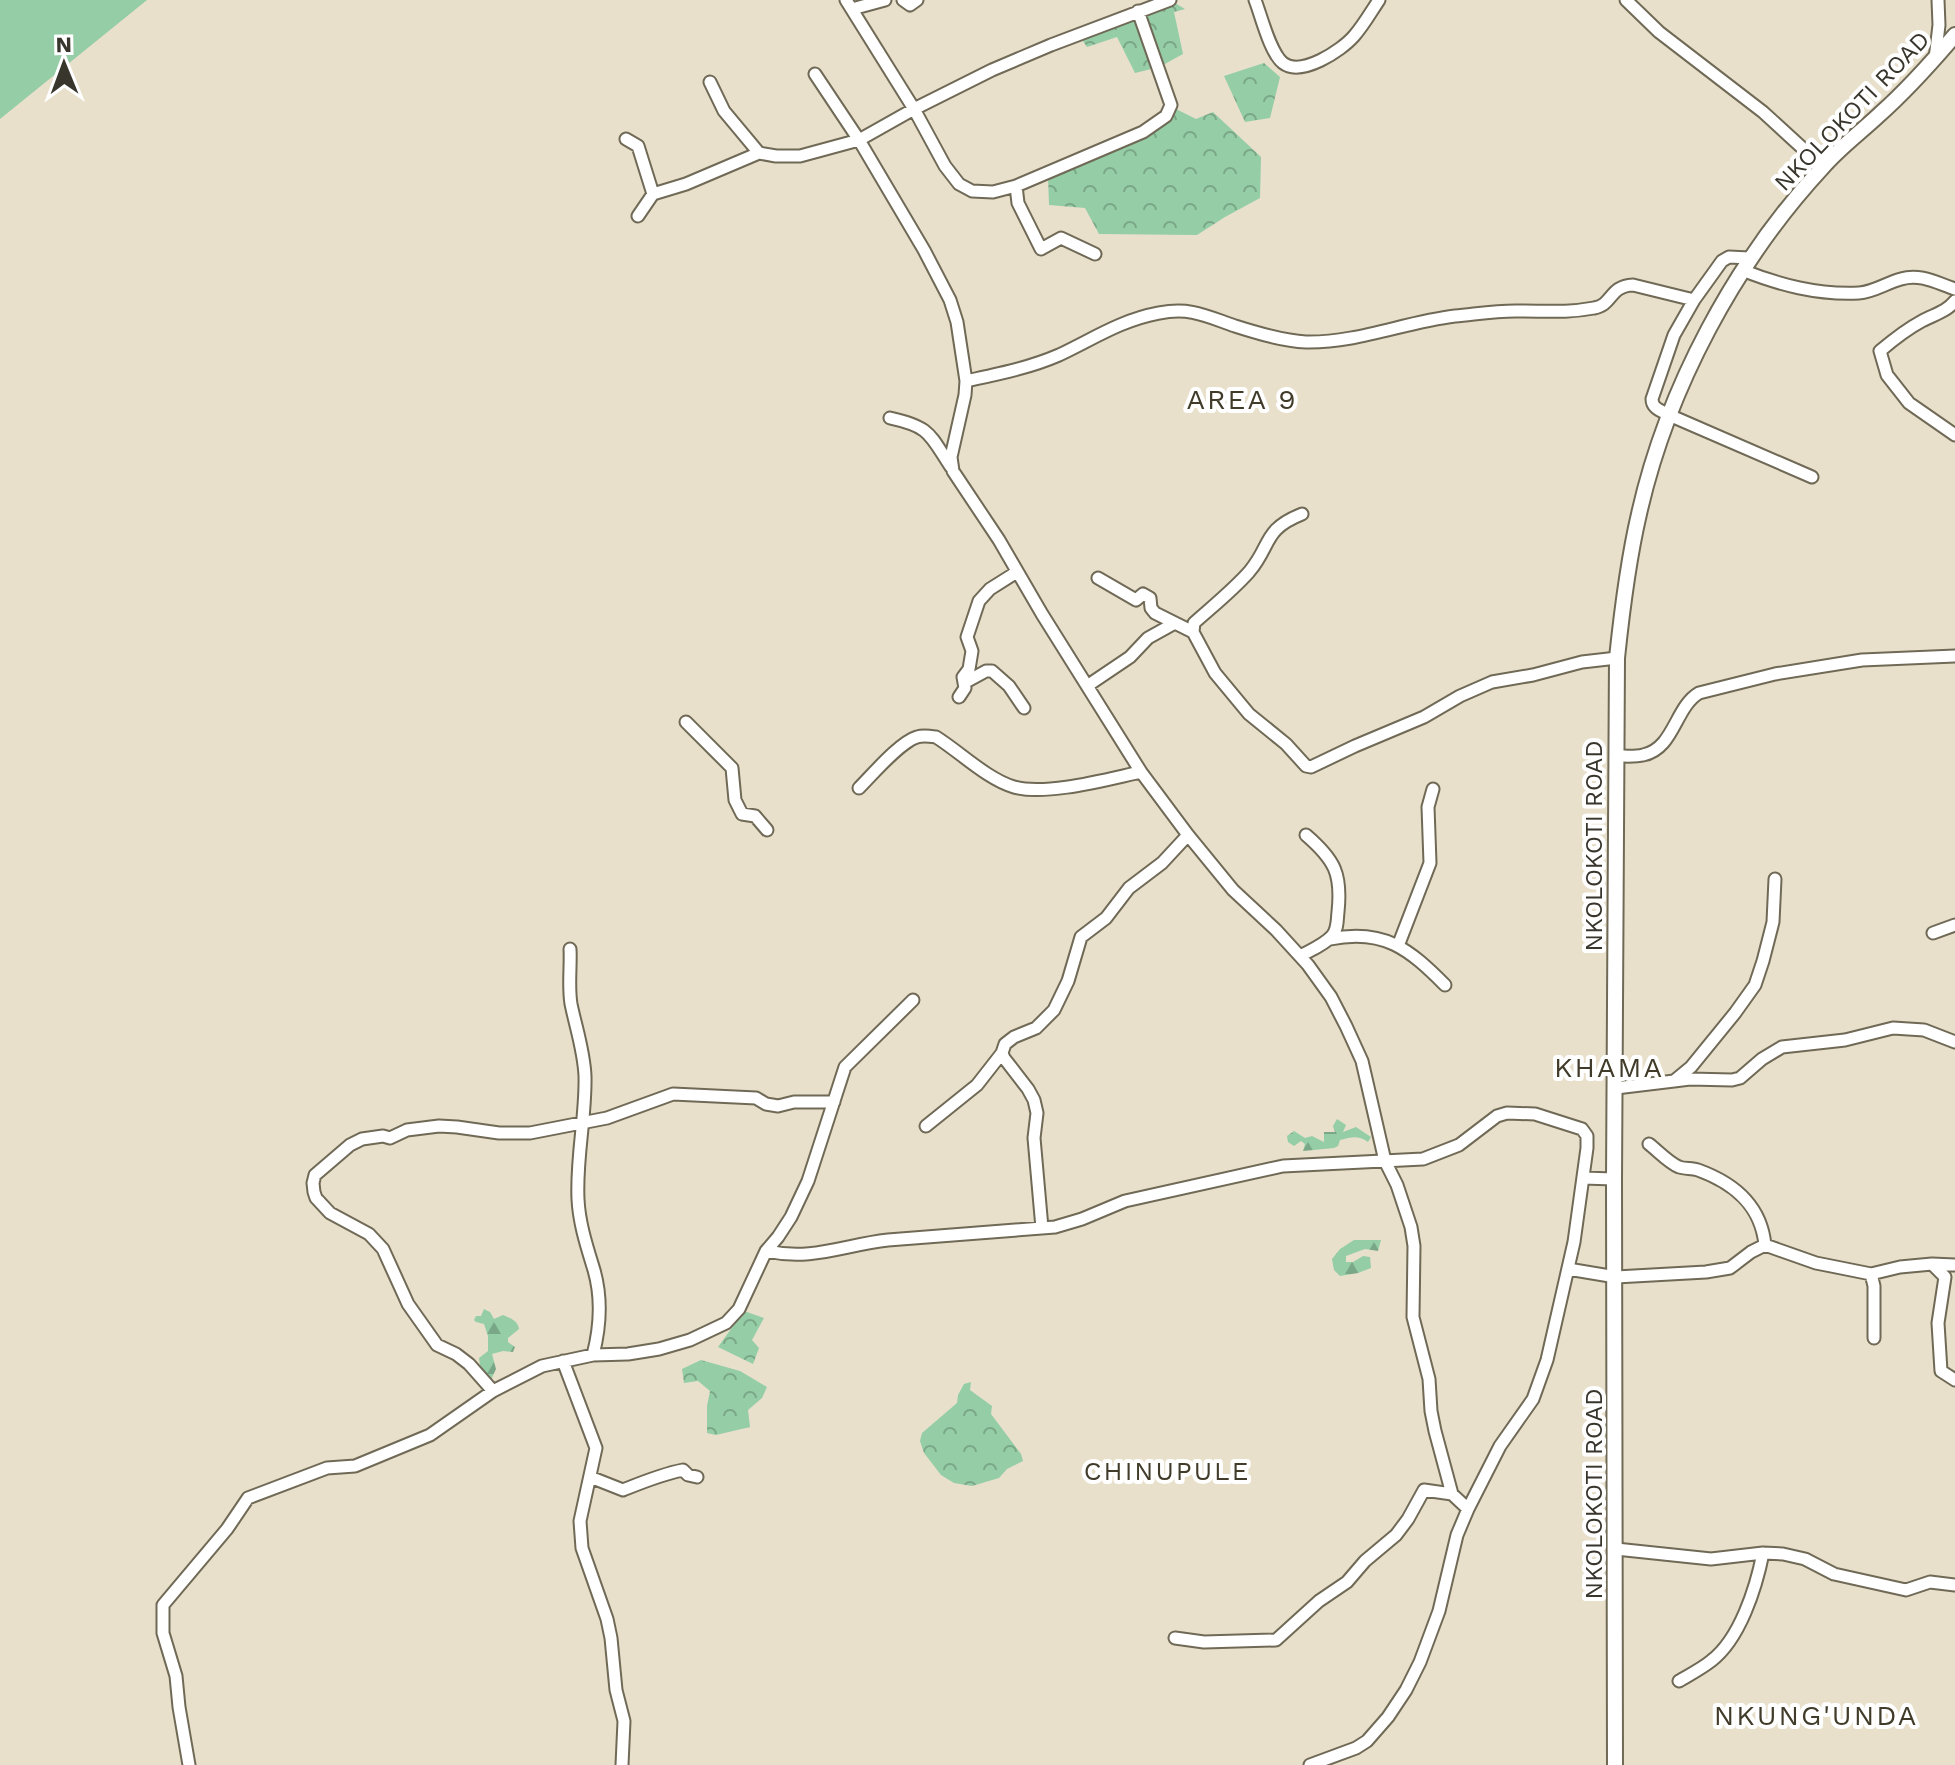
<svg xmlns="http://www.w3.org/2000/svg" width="1955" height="1765" font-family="'Work Sans',sans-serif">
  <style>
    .grass { fill: #94cda6 }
    .forest { fill: url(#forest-firs) }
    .park { fill: url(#park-crowns) }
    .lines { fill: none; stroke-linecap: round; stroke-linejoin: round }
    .minor-casing { stroke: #6f6956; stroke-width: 15 }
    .major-casing { stroke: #6f6956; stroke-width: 18 }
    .minor { stroke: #fff; stroke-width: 11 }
    .major { stroke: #fff; stroke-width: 14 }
    .labels { text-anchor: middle; stroke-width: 8; stroke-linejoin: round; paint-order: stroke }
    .street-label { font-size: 24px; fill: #38352c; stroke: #fff }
    .neighbourhood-label { font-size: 26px; letter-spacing: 2px; fill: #413b29; stroke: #fff }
    .quarter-label { font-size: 28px; letter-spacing: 2px; fill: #413b29; stroke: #fff }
  </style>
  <defs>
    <pattern id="forest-firs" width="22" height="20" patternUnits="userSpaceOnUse" patternTransform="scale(2)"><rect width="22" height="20" fill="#94cda6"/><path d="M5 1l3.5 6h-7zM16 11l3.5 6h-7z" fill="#7aa787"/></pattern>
    <pattern id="park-crowns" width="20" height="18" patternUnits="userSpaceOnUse" patternTransform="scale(2)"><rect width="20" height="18" fill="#94cda6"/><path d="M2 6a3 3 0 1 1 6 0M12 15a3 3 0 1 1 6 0" fill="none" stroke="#7aa787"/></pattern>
  </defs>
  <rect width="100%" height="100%" fill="#e8e0cb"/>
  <path class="grass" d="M0 0H147L0 119Z"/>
  <path class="forest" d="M1337 1119 1346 1125 1343 1132 1356 1127 1371 1137 1368 1142C1358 1135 1352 1137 1340 1140L1338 1146 1334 1148 1303 1151 1305 1144 1301 1141 1294 1146 1288 1142 1287 1136 1294 1131 1305 1138 1312 1136 1324 1142V1132H1335L1333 1126Z
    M1354 1240H1381L1378 1251 1365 1249 1346 1256V1262H1353L1363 1256 1370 1257 1371 1268 1358 1273 1340 1276 1334 1270 1332 1259 1340 1249Z
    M484 1309 490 1312 494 1319 503 1315C509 1318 518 1320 519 1329L508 1338V1342L515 1347 513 1352 503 1351 492 1354 496 1369 490 1382 481 1374 479 1358 488 1351V1336L484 1324 476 1322 474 1320 476 1316H481Z"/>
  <path class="park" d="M1173 2 1185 9 1174 12 1183 54 1163 65 1143 14Z
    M1136 17 1155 68 1135 73 1117 37 1087 47 1081 38Z
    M1264 63 1280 77 1270 118 1245 122 1224 76Z
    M1176 109 1196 119 1213 112 1261 157 1260 198 1225 217 1197 235 1099 234 1085 208 1049 205 1048 176 1146 136Z
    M744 1311 764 1318 752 1340 759 1348 753 1364 718 1347Z
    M701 1360 740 1371 767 1387 762 1398 748 1410 750 1427 716 1435 707 1433V1406L710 1391 698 1381 684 1383 682 1369Z
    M971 1382 970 1390 992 1406 991 1414 1021 1454 1023 1461 1007 1469 999 1478 972 1486 954 1483 941 1475 924 1453 920 1441 922 1433 957 1403 958 1395 964 1384Z"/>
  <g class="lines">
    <defs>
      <path id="minor" d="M846 0 914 109 945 166 959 184 972 191 993 192 1016 186 1143 132 1166 116 1171 105 1138 11
        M903 0 910 5 917 0
        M1255 0C1261 15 1270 53 1283 63 1301 77 1341 51 1354 36 1363 26 1371 12 1379 0
        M1626 0 1659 32 1763 112 1822 166
        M852 9 885 0
        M1935 59 1939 25 1938 0
        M815 74 859 140 924 250 950 300 957 322 966 381 965 395 951 457 953 471 999 540 1042 614 1141 772 1188 835 1233 890 1276 930 1308 965 1331 997 1346 1026 1362 1061 1385 1161 1397 1185 1411 1227 1414 1246 1413 1317 1429 1379 1431 1411 1435 1431 1452 1494 1468 1509
        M710 82 724 111 759 153 776 156H800L859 140 914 109 992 70 1051 45 1170 0
        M626 139 638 146 653 194 638 216
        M1016 186 1018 203 1041 249 1061 238 1095 254
        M653 194 686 184 759 153
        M1749 258 1729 257 1722 261 1694 300 1674 335 1652 399C1652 409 1662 411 1669 415L1812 477
        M1742 270C1780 285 1817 295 1859 293 1874 292 1886 283 1901 279 1920 273 1937 283 1955 289
        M1955 301C1946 312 1935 314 1922 321 1907 329 1893 340 1880 351L1887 375 1909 403 1955 435
        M966 381C998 374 1029 368 1059 355 1093 339 1121 320 1159 313 1191 307 1206 316 1235 326 1257 333 1283 341 1306 342 1357 343 1405 322 1455 316 1477 314 1499 310 1521 311 1547 311 1567 313 1594 308 1613 305 1609 286 1633 285L1694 300
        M890 418C931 427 929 434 951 467
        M1302 514C1262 530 1272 545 1249 572 1232 591 1213 606 1194 623L1193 632 1215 673 1249 714 1286 744 1306 766 1311 767 1355 746 1424 717 1460 696 1492 682 1533 675 1582 662 1617 658
        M1098 578 1136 600 1143 594 1150 598 1151 608 1155 613 1193 632
        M964 683 986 671H992L1009 686 1024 708
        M1087 686 1130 657 1148 638 1175 623
        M959 697 965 688 963 677 969 669 972 651 967 637 979 601 990 589 1017 572
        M686 722 732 768 735 800 742 814 755 816 767 830
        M1617 756C1625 756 1635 757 1643 755 1674 749 1675 707 1699 693L1775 674 1862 660 1955 656
        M859 788C872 775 900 742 917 737 923 735 929 736 936 737 960 752 987 779 1014 787 1047 796 1108 779 1141 772
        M1933 933 1955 925
        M1330 939C1384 928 1409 949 1445 985
        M1398 946 1430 863 1428 807 1433 789
        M570 949C571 967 568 985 571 1004 576 1028 584 1051 585 1076 586 1117 576 1157 578 1199 579 1223 587 1247 594 1270 602 1298 600 1328 593 1355
        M1300 956C1311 950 1324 945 1332 936 1338 929 1337 920 1338 912 1342 874 1335 860 1306 835
        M1674 1081 1690 1079 1732 1080 1740 1078 1762 1059 1782 1047 1845 1040 1893 1028 1924 1030 1955 1042
        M1616 1088 1674 1081 1691 1067 1735 1013 1755 985 1763 961 1773 922 1775 879
        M926 1126 977 1085 1002 1053
        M1649 1144C1658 1151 1669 1163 1679 1167 1685 1169 1692 1168 1698 1170 1734 1183 1761 1205 1765 1245
        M1583 1178 1614 1179
        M1042 1228 1034 1138 1037 1113 1034 1100 1028 1089 1004 1058 1002 1053 1005 1044 1014 1037 1036 1028 1054 1010 1068 981 1081 937 1106 918 1129 888 1162 863 1188 835
        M766 1251C813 1261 843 1245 888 1240L1055 1227 1082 1219 1125 1201 1283 1166 1423 1159 1459 1145 1497 1116 1507 1113 1535 1114 1582 1129 1587 1136V1148L1574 1242 1547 1360 1533 1399 1500 1446 1468 1509 1457 1535 1439 1611 1420 1662 1406 1690 1388 1717 1367 1741 1356 1748 1310 1765
        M1932 1264 1945 1277 1938 1323 1941 1371 1955 1380
        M1568 1269 1616 1277 1706 1272 1730 1268 1751 1252 1765 1245 1816 1263 1871 1274 1900 1267 1932 1264 1955 1265
        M1871 1274 1874 1286V1338
        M563 1361 596 1448 580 1521 582 1548 607 1619 611 1638 616 1690 624 1721 622 1765
        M493 1391 469 1364 456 1354 437 1345 408 1304 383 1249 369 1234 330 1213 316 1198 314 1192 313 1183 315 1175 350 1145 362 1139 383 1136 390 1138 407 1130 439 1126 457 1127 499 1133H530L607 1118 673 1094 756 1098 766 1104 778 1106 794 1102H834
        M590 1477 623 1490C643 1482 662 1474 683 1470L688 1475 697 1477
        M1616 1549 1711 1559 1763 1553 1783 1554 1805 1559 1834 1574 1906 1590 1930 1582 1955 1585
        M1175 1638 1204 1642 1276 1640 1319 1601 1347 1582 1365 1561 1396 1535 1408 1519 1424 1490 1452 1494
        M1679 1681C1689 1675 1701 1669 1711 1661 1740 1639 1756 1588 1763 1553
        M189 1765 179 1707 176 1676 163 1633V1605L227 1529 248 1498 327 1468 355 1466 430 1435 493 1391 542 1366 593 1355 628 1354 659 1349 690 1340 726 1323 739 1309 766 1251 778 1237 791 1217 808 1181 845 1067 913 1000"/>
      <path id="major" d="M1615 1765 1614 1179 1617 658C1622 610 1628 561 1639 514 1667 389 1735 262 1822 168 1839 148 1861 132 1880 114 1907 90 1932 62 1955 35"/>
    </defs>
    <use href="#minor" class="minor-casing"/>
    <use href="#major" class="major-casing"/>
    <use href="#minor" class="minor"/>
    <use href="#major" class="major"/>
  </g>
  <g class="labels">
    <g class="street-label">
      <text transform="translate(1852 111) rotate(-46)" y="8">NKOLOKOTI ROAD</text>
      <text transform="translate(1594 846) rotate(-90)" y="8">NKOLOKOTI ROAD</text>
      <text transform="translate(1594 1494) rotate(-90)" y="8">NKOLOKOTI ROAD</text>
    </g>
    <g class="neighbourhood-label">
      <text x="1167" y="1480">CHINUPULE</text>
    </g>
    <g class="quarter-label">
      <text x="1242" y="409">AREA 9</text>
      <text x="1609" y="1077">KHAMA</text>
      <text x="1816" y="1725">NKUNG'UNDA</text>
    </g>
  </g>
  <g transform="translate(64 64) rotate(359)" stroke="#ffffff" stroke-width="6" paint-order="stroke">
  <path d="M0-6L14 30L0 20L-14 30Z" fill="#38352c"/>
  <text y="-12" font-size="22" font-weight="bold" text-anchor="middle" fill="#38352c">N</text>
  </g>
</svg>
